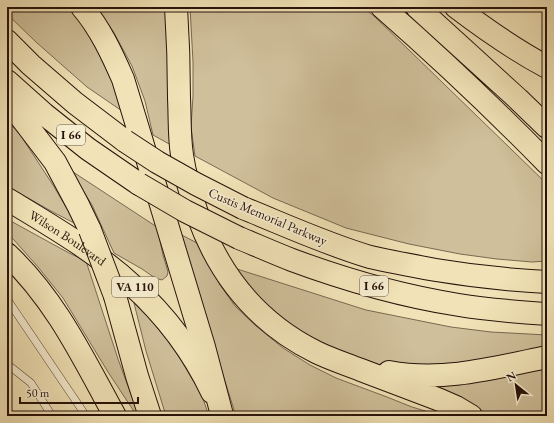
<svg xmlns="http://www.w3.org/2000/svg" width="554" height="423" font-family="'EB Garamond',serif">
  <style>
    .green { fill: #cfbf9a; stroke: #7b6852 }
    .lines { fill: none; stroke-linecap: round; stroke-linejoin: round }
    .service-casing { stroke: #5a4635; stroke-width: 8 }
    .primary-casing { stroke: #27120a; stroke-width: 24 }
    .motorway-casing { stroke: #27120a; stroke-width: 24 }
    .service { stroke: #f6edd0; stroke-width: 7 }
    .primary { stroke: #f1e3b7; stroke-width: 22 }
    .motorway { stroke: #f1e3b7; stroke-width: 22 }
    .motorway-bridge-casing { stroke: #27120a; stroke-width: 24; stroke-linecap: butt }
    .motorway-bridge { stroke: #f1e3b7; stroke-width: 22 }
    .labels { text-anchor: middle; stroke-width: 3.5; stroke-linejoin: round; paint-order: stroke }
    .shield { fill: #f6edd0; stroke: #655445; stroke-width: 1 }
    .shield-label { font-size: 12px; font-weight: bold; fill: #27120a }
    .street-label { font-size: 13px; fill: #27120a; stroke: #f6edd0 }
  </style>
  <rect width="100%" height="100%" fill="#f1e3b7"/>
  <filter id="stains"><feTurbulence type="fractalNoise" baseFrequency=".005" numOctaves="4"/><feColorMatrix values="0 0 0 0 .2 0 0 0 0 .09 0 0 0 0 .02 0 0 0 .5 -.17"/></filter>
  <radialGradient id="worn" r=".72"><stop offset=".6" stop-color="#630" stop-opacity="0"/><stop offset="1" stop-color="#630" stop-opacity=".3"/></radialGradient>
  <path class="green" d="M7 7H67L82 24 106 65 125 113 87 87 36 42 7 14Z
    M94 7H170L171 145 153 135 145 101 132 66 113 31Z
    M190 7H363L375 17 547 184V261L532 262 497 259 460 254 409 244 346 228 273 198 195 156 191 127 193 96V62Z
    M7 120 21 136 53 185 76 224 51 211 7 186Z
    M70 170 157 227 163 255 168 272 167 276 162 280 155 278 142 269 114 253 92 205Z
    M7 219 69 253 86 261 118 359 139 416H137L108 372 63 298 38 267 14 240 7 234Z
    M178 233 197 243 220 285 235 306 256 326 283 348 310 365 336 378 387 397 412 407 442 416H236Z
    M234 268 366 310 451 327 491 332 547 335V352L496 363 383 366 348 354 322 343 297 330 276 314 256 295Z
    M134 303 146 314 167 339 181 360 202 396 209 416H166L146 351Z
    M547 366V416H486L468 403 423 385Z"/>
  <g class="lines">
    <defs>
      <path id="service" d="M7 299 86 416
        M7 364 31 383 52 416"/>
      <g id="primary">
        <path id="s1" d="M7 199C50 225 95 251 132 285 165 315 193 352 212 392"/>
        <path d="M7 254C56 300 83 358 115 416"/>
      </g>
      <path id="motorway" d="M82 7C100 28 112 54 123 79L204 347 222 415
        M176 7C178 37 179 67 179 98 180 117 179 136 182 155 185 176 191 196 198 216 220 277 258 323 316 352 330 359 346 364 361 370 387 380 414 390 440 400L456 407 471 416
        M382 7C439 57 494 109 547 163
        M417 7 518 99 547 127
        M456 7C485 29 515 50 547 67
        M7 41 31 65 75 103 125 141
        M7 81 44 114 88 149 139 184
        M7 99 55 162 78 205 90 230
        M243 208C285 225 326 244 370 257 392 262 414 266 436 270 472 276 510 280 547 282
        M239 238C256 245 274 253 292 260 346 280 402 296 459 305 488 310 518 312 547 314
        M115 296 137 376 150 416
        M389 372C443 382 494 368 547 357"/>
    </defs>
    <use href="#service" class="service-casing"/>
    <use href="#primary" class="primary-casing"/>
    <use href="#motorway" class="motorway-casing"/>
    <use href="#service" class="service"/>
    <use href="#primary" class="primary"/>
    <use href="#motorway" class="motorway"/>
    <defs>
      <path id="motorway-bridge" d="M125 141 157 162 196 184 243 208
        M139 184 185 211 239 238
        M90 230 115 296"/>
    </defs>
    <use href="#motorway-bridge" class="motorway-bridge-casing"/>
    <use href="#motorway-bridge" class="motorway-bridge"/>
  </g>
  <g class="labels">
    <g class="shield">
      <rect x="57" y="125" width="28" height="20" rx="3"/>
      <rect x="360" y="276" width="28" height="20" rx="3"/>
      <rect x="112" y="277" width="46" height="20" rx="3"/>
    </g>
    <g class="shield-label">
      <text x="71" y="139">I 66</text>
      <text x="374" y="290">I 66</text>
      <text x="135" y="291">VA 110</text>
    </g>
    <g class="street-label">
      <text transform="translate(268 216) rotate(23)" y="5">Custis Memorial Parkway</text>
      <text dy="5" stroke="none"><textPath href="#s1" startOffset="72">Wilson Boulevard</textPath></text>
    </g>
  </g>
  <rect width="554" height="423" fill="none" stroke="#f1e3b7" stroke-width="24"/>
  <rect x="8" y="8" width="538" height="407" fill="none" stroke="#27120a" stroke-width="2"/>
  <rect x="12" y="12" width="530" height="399" fill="none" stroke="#27120a"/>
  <g transform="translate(516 385) rotate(330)" stroke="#f6edd0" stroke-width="3" paint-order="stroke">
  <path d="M0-3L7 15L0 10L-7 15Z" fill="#27120a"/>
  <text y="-6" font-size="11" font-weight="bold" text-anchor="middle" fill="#27120a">N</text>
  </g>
  <path d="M20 397v6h118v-6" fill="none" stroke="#27120a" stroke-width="2"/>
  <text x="26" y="397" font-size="12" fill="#27120a" stroke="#f6edd0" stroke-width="3" paint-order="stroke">50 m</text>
  <rect width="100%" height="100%" filter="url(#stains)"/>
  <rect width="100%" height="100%" fill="url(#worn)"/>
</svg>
